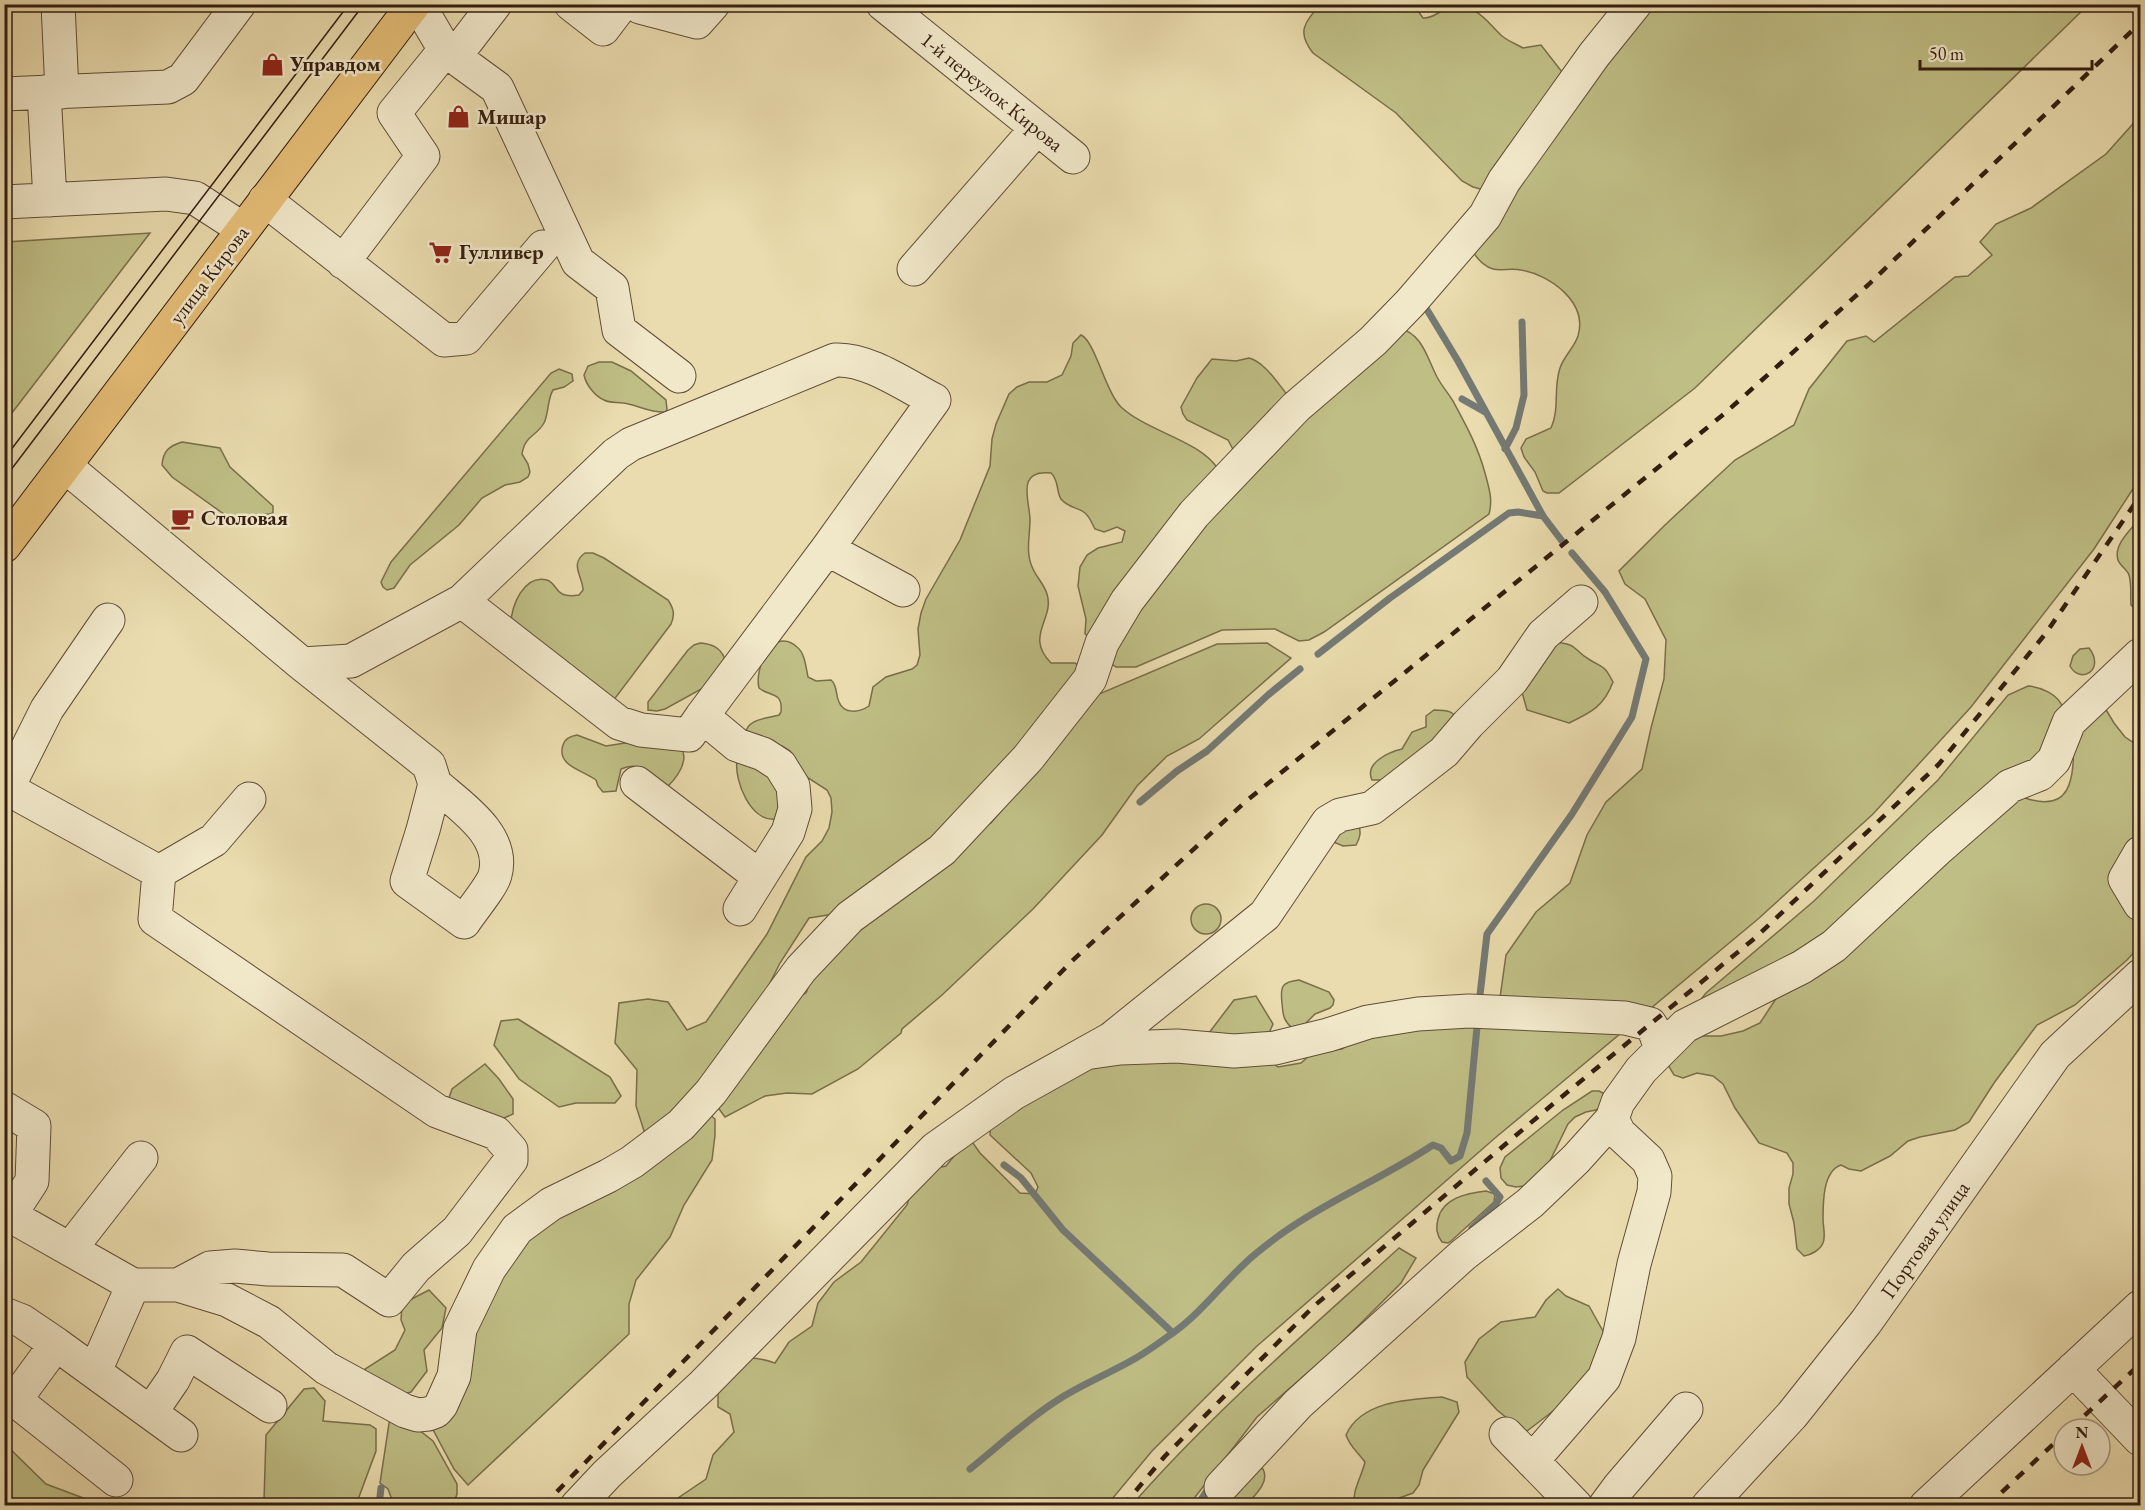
<svg xmlns="http://www.w3.org/2000/svg" width="2145" height="1510" font-family="'EB Garamond',serif">
  <style>
    .green { fill: #bfbe85; stroke: #796e4a; stroke-width: 1.5 }
    .lines { fill: none; stroke-linecap: round; stroke-linejoin: round }
    .stream { stroke: #747a75; stroke-width: 7 }
    .minor-casing { stroke: #614d38; stroke-width: 35 }
    .major-casing { stroke: #331d10; stroke-width: 35 }
    .minor { stroke: #f1e8ca; stroke-width: 33 }
    .major { stroke: #e5be77; stroke-width: 33 }
    .tram { stroke: #331d10; stroke-width: 1.5 }
    .rail { stroke: #331d10; stroke-width: 4.5; stroke-dasharray: 10 10; stroke-linecap: butt }
    .labels { text-anchor: middle; stroke-width: 5; stroke-linejoin: round; paint-order: stroke }
    .poi-label { font-size: 21px; font-weight: bold; fill: #331d10; stroke: #f1e8ca; text-anchor: start }
    .street-label { font-size: 21px; fill: #331d10; stroke: #f1e8ca }
  </style>
  <rect width="100%" height="100%" fill="#eadcae"/>
  <filter id="stains"><feTurbulence type="fractalNoise" baseFrequency=".00333" numOctaves="4"/><feColorMatrix values="0 0 0 0 .2 0 0 0 0 .09 0 0 0 0 .02 0 0 0 .5 -.17"/></filter>
  <radialGradient id="worn" r=".72"><stop offset=".6" stop-color="#630" stop-opacity="0"/><stop offset="1" stop-color="#630" stop-opacity=".3"/></radialGradient>
  <path class="green" d="M1320 5H1414L1423 18C1435 19 1441 8 1452 7 1476 3 1487 22 1502 36 1508 41 1516 44 1523 48L1541 45 1562 72 1645 5H2088L1695 388 1559 493H1547L1543 491 1535 472 1524 457 1521 448 1526 439 1551 428C1560 409 1553 388 1560 368 1564 356 1574 348 1578 336 1588 302 1550 275 1521 270 1512 268 1501 271 1493 269 1482 266 1475 256 1470 247L1484 190 1473 187 1462 181 1396 113 1313 53C1296 32 1305 22 1320 5Z
    M2140 116V478L2094 549 1971 707 1873 814 1758 919 1495 1138 1257 1346 1152 1451 1107 1505 671 1506 675 1500 706 1479 713 1455 734 1432 730 1414 718 1407V1378C740 1357 745 1353 775 1363L789 1342 812 1326 818 1303 834 1282 861 1262 907 1205 916 1178 927 1170 946 1166 963 1145 973 1143 980 1153 1020 1193 1035 1194 1038 1187 1031 1173 990 1135 991 1117 1093 1065 1199 1046 1234 1000 1256 996 1273 1024 1260 1053 1278 1067 1301 1063 1313 1052 1342 1049 1374 1026H1496L1506 955 1536 912 1570 883 1587 835 1606 802 1642 769 1651 728 1664 679 1666 640 1645 599 1625 584 1619 571 1666 524 1735 460 1794 425 1809 389 1847 341 1866 336 1874 342 1955 277 1968 276 1992 255 1980 242 1996 224 2031 208 2106 154Z
    M150 233 5 422V319L10 281 5 273V242Z
    M1399 328C1423 334 1427 358 1437 377 1442 386 1448 393 1453 401 1466 425 1478 447 1485 473 1489 488 1493 499 1489 514L1324 632 1309 640 1299 641 1275 629 1222 630 1136 667H1116L1105 659 1117 627 1300 415Z
    M1081 335C1095 341 1105 391 1121 407 1148 432 1199 440 1218 469L1090 638 1085 634 1086 619 1078 586 1080 567 1087 555 1098 548 1122 542 1125 531 1117 527 1104 532 1095 529C1092 524 1090 517 1085 513 1078 507 1068 508 1061 499 1056 491 1059 480 1051 473 1016 469 1029 499 1030 519 1030 537 1025 553 1033 569 1037 578 1044 584 1047 594 1055 619 1024 636 1051 663H1075L1079 666 1080 680 927 845 834 914 809 918 780 963 744 1035 679 1117 646 1137 636 1106 637 1070 615 1043 619 1003 648 999 668 1002 687 1030 706 1022 767 934 806 857 822 841 829 828 832 812 831 798 827 790 802 774 790 751 782 746 768 744 745 734C748 718 766 719 779 715L781 712C783 691 770 697 759 688 754 668 773 625 797 647 805 653 806 668 808 677L816 681 831 680C838 686 835 694 839 702 844 715 860 712 869 706L873 687 886 677 912 669 917 665 920 655 918 629 921 613 926 599 960 540 990 466 992 439 996 424 1009 394 1017 387 1029 382H1047L1062 375 1071 356 1073 343Z
    M1249 358C1265 362 1278 384 1289 397L1235 453 1228 440 1187 420 1183 414 1181 407 1197 378 1212 359 1236 361Z
    M599 362H612L631 371 666 400 667 410 665 412C650 413 638 405 623 403 617 402 609 403 604 400 595 396 586 385 584 375L588 366Z
    M559 369 572 374 573 381 564 387 553 390C547 400 549 413 544 423 536 437 525 435 522 454L528 464 530 472 528 477 520 482 505 485 482 498 459 525 410 565 394 588 387 590 383 587 381 582 391 562 551 373Z
    M182 442 220 448 230 467 273 506V513C268 515 264 514 258 515 246 517 240 522 228 517L172 477 162 465C163 451 169 446 182 442Z
    M2140 518V612L2131 605C2130 595 2132 585 2129 575 2127 569 2120 566 2118 560 2113 544 2132 529 2140 518Z
    M585 553H593L604 558 668 600C674 609 675 615 671 624L613 701 511 623C511 606 524 574 547 580 559 584 553 599 579 595L583 590C583 577 569 564 585 553Z
    M1553 642C1580 644 1571 649 1590 660 1605 669 1604 665 1613 682 1604 706 1592 712 1569 723L1527 710 1520 685Z
    M700 643C712 644 720 647 725 659L705 687 665 709 657 711 648 710V702L688 650 694 645Z
    M1267 643 1291 658 1199 739 1167 756 1137 786 1102 835 1033 909 942 995 902 1029 901 1033 858 1069 812 1094 787 1093 765 1096 725 1117 711 1098 794 999 806 993 816 968 982 827 991 823 1099 694 1217 644Z
    M2089 648C2106 670 2080 685 2070 666L2073 656 2080 649Z
    M2028 686C2041 687 2058 694 2063 708L2038 760 1832 936 1706 1003 1702 998 1706 993 1814 901 1938 780 2008 695Z
    M2105 708 2114 723 2125 737 2140 747 2139 947 2127 960 2075 1005 2037 1025 1994 1083 1969 1122 1955 1130 1920 1137 1908 1141 1890 1156 1861 1171 1849 1169 1841 1165C1823 1171 1823 1202 1823 1219 1823 1226 1826 1237 1823 1243 1820 1250 1811 1255 1804 1256L1797 1249 1794 1223 1789 1204V1188L1793 1174V1163L1787 1153 1759 1143 1735 1108 1723 1084 1713 1076 1697 1073 1683 1078 1674 1075 1668 1065 1669 1054 1701 1036H1721L1743 1031 1760 1023 1779 994 2022 797C2077 817 2073 771 2074 733Z
    M1434 710C1446 710 1455 710 1458 723L1383 780H1372C1364 763 1389 752 1402 749L1412 732 1426 727V716Z
    M577 735 606 746 638 741 681 747C690 761 676 779 665 789 651 777 642 759 621 769L616 791 603 792 598 786 596 780C583 770 556 766 563 745 565 738 571 736 577 735Z
    M752 757 782 793 775 819C751 822 734 781 737 761Z
    M1358 822C1361 831 1361 836 1356 845L1343 846 1331 841V832Z
    M1191 919a15 15 0 1 1 30 0a15 15 0 1 1-30 0Z
    M1299 980 1329 992 1334 1000 1333 1005 1330 1008 1315 1014 1301 1028 1293 1029C1283 1020 1283 1015 1282 1003 1280 986 1282 982 1299 980Z
    M518 1019 610 1077 621 1096 615 1103H576L559 1107 519 1079 494 1045 501 1021Z
    M485 1064 499 1079 513 1099V1114L504 1118 469 1120 445 1109 452 1089Z
    M1592 1091H1599L1605 1094 1602 1106 1596 1110 1586 1112 1575 1117 1568 1124 1545 1171 1524 1186 1516 1187 1507 1185 1501 1178 1500 1168 1505 1157 1563 1110Z
    M709 1114 715 1119V1135L712 1160 684 1205 670 1237 636 1280 629 1304V1334L468 1485 454 1469 431 1426 466 1349 517 1245Z
    M1486 1191 1495 1194 1494 1202 1451 1241 1448 1243 1442 1242C1436 1234 1436 1228 1438 1219 1443 1198 1467 1193 1486 1191Z
    M1399 1248 1416 1258 1401 1283 1338 1346 1257 1417 1189 1505 1131 1506C1213 1412 1308 1331 1399 1248Z
    M1558 1289 1566 1296 1589 1306 1608 1340 1602 1362 1561 1405 1527 1431 1518 1427 1497 1410 1467 1377 1465 1362 1479 1339 1501 1322 1535 1317 1546 1300Z
    M429 1290 446 1308 442 1328 424 1350 427 1371 411 1392 392 1397 367 1383 365 1369 395 1350 405 1330 401 1320 402 1304Z
    M314 1388 325 1401 323 1421 370 1425 376 1429V1451L356 1505 247 1506 264 1501 266 1435 304 1389Z
    M1442 1397 1457 1402 1459 1412 1423 1470 1419 1485 1413 1493 1380 1505H1355C1351 1492 1362 1476 1365 1462 1358 1452 1350 1447 1346 1435 1361 1401 1409 1399 1442 1397Z
    M390 1417 410 1423 433 1441 457 1484V1494L453 1505H394L388 1489 380 1483Z
    M4 1443 46 1484 102 1505H5Z
    M1258 1467 1263 1469C1270 1482 1255 1495 1246 1505L1210 1506 1252 1468Z"/>
  <g class="lines">
    <path class="stream" d="M1423 303 1458 361 1543 516 1562 541
      M1462 399 1485 412
      M1505 449 1516 428 1524 395 1522 322
      M1318 654 1390 598 1509 513 1518 512 1543 516
      M1140 802 1177 771 1207 751 1268 695 1300 669
      M1480 995 1487 934 1572 814 1632 717 1646 659 1605 592 1572 553
      M1004 1165 1021 1178 1063 1230 1173 1333
      M1472 1228 1494 1207 1500 1197 1486 1181
      M970 1469C1001 1444 1030 1417 1064 1396 1087 1382 1112 1372 1136 1358 1148 1351 1159 1343 1170 1335 1204 1312 1227 1276 1259 1251 1312 1207 1377 1182 1433 1145L1441 1148 1451 1161 1460 1156 1467 1133 1477 1027
      M379 1506 381 1488
      M1197 1506 1210 1486"/>
    <defs>
      <path id="minor" d="M58 4 62 92
        M418 4 445 50 497 88 578 262 612 288 619 330 679 376
        M571 4 603 29 622 4
        M636 4 640 7 697 22 713 4
        M883 4 1073 157
        M455 56 495 4
        M44 92 50 200
        M4 94 168 87 183 79 239 4
        M265 200 444 340 466 338 543 247
        M4 202 166 194 195 198 243 229
        M343 262 423 156 394 113 445 50
        M914 269 1037 128
        M65 466 302 664 351 661 462 601 616 454 631 444 835 360C867 358 905 385 934 400L827 549 702 716 737 745 763 754 780 765 793 786 795 809 788 832 740 909
        M827 549 903 590
        M462 601 619 723 641 730 689 735 702 716
        M302 664 429 765 435 784 423 830 407 881 464 922C471 911 492 886 495 875 506 835 460 806 435 784
        M637 783 760 877
        M4 795 47 709 108 620
        M2140 853 2125 879 2140 904
        M159 872 214 840 249 799
        M1092 1052 1120 1048 1177 1046 1234 1051 1275 1048 1328 1035 1368 1022 1418 1014 1469 1011 1625 1018 1650 1024 1656 1034 1661 1050
        M4 1108 34 1126 32 1181 10 1215
        M4 1212 133 1285H178L210 1268 235 1266 268 1269 343 1270 389 1300 416 1267 457 1231 511 1160V1150L496 1133 437 1111 155 919 159 872 8 789
        M70 1249 141 1158
        M178 1285 227 1300 269 1322 326 1368 405 1411 418 1415 428 1414 436 1411 441 1405 454 1376 460 1329 489 1269 517 1229 551 1204 608 1176 632 1162 681 1125 711 1092 801 969 850 917 942 850 1028 758 1090 679 1102 643 1127 601 1194 514 1296 407 1373 341 1410 303 1485 216 1504 181 1594 55 1635 4
        M4 1314 22 1321 56 1344 181 1435
        M2073 1369 2140 1439
        M95 1371 133 1285
        M4 1397 15 1400 116 1480
        M15 1400 56 1344
        M151 1412 173 1380 187 1352 270 1406
        M1506 1434 1576 1506
        M1532 1461 1604 1378 1619 1338 1634 1264 1654 1192 1655 1176 1648 1160 1619 1133 1612 1119 1618 1102 1641 1070 1685 1026 1802 967 1834 946 1939 848 2010 786 2040 774 2054 760 2069 722 2140 655
        M1221 1487 1298 1404 1463 1255 1530 1203 1576 1159 1612 1119
        M577 1506 607 1474 703 1385 935 1149 1014 1093 1111 1039 1265 915 1328 822 1340 815 1372 808 1444 752 1468 724 1512 680 1543 635 1581 602
        M1605 1506 1619 1487 1686 1409
        M1708 1506 1792 1415 1866 1322 2055 1055 2140 976
        M1926 1506 2140 1307"/>
      <path id="major" d="M4 546 414 4"/>
    </defs>
    <use href="#minor" class="minor-casing"/>
    <use href="#major" class="major-casing"/>
    <use href="#minor" class="minor"/>
    <use href="#major" class="major"/>
    <path class="tram" d="M4 459 349 4
      M4 479 364 4"/>
    <path class="rail" d="M2070 1429 2140 1364
      M543 1506 1072 961 1245 802 1724 414 1868 285 2140 23
      M1123 1506 1165 1456 1314 1306 1553 1104 1755 938 1939 764 2046 633 2140 496
      M1987 1506 2064 1434"/>
  </g>
  <defs>
    <symbol id="shop-bare" viewBox="-9 -9 18 18"><path d="M-5-2.5h2.3a2.7 3.5 0 0 1 5.4 0H5L5.5 6h-11ZM-1.5-2.5h3a1.5 2.3 0 0 0-3 0Z" fill="#8f2418" stroke="#f1e8ca" stroke-width="2.5" paint-order="stroke"/></symbol>
    <symbol id="supermarket-bare" viewBox="-9 -9 18 18"><path d="M-6-5.5h2.5l.6 2H6L4.5 2H-2.5L-4.4-4H-6ZM-1.5 3.2a1.3 1.3 0 1 0 .1 0ZM3 3.2a1.3 1.3 0 1 0 .1 0Z" fill="#8f2418" stroke="#f1e8ca" stroke-width="2.5" paint-order="stroke"/></symbol>
    <symbol id="cafe-bare" viewBox="-9 -9 18 18"><path d="M-5.5-4.5H6V0H3Q3 3.5 0 3.5H-2.5Q-5.5 3.5-5.5 0ZM3-3.2v2h1.7v-2ZM-6 4.5H4V6H-6Z" fill="#8f2418" stroke="#f1e8ca" stroke-width="2.5" paint-order="stroke"/></symbol>
  </defs>
  <g fill-rule="evenodd">
    <use href="#shop-bare" x="256" y="48" width="33" height="33"/>
    <use href="#shop-bare" x="442" y="100" width="33" height="33"/>
    <use href="#supermarket-bare" x="424" y="236" width="33" height="33"/>
    <use href="#cafe-bare" x="166" y="502" width="33" height="33"/>
  </g>
  <g class="labels">
    <g class="poi-label">
      <text x="290" y="71">Управдом</text>
      <text x="477" y="124">Мишар</text>
      <text x="459" y="259">Гулливер</text>
      <text x="201" y="525">Столовая</text>
    </g>
    <g class="street-label">
      <text transform="translate(992 92) rotate(39)" y="7">1-й переулок Кирова</text>
      <text transform="translate(209 275) rotate(-53)" y="7">улица Кирова</text>
      <text transform="translate(1925 1240) rotate(-55)" y="7">Портовая улица</text>
    </g>
  </g>
  <rect width="2145" height="1510" fill="none" stroke="#eadcae" stroke-width="24"/>
  <rect x="6" y="6" width="2133" height="1498" fill="none" stroke="#331d10" stroke-width="3"/>
  <rect x="12" y="12" width="2121" height="1486" fill="none" stroke="#331d10" stroke-width="1.5"/>
  <g transform="translate(2082 1447)"><circle r="28" fill="#f1e8ca" stroke="#a59780" stroke-width="1.5"/>
  <path d="M0-4.5L10 22L0 15L-10 22Z" fill="#8f2418"/>
  <text y="-9" font-size="16" font-weight="bold" text-anchor="middle" fill="#331d10">N</text>
  </g>
  <path d="M1920 60v9h172v-9" fill="none" stroke="#331d10" stroke-width="3"/>
  <text x="1929" y="60" font-size="18" fill="#331d10" stroke="#f1e8ca" stroke-width="4.5" paint-order="stroke">50 m</text>
  <rect width="100%" height="100%" filter="url(#stains)"/>
  <rect width="100%" height="100%" fill="url(#worn)"/>
</svg>
